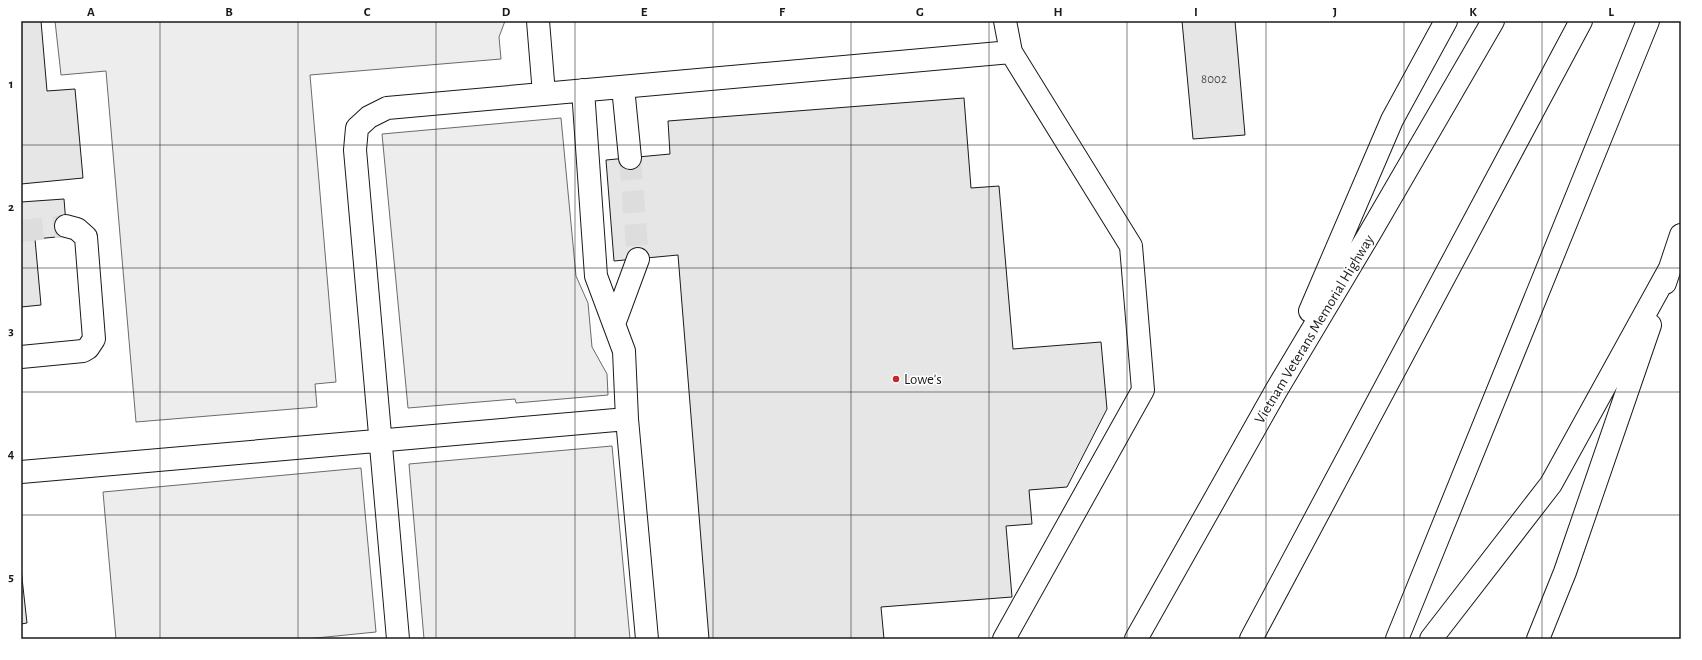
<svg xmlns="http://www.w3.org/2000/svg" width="1702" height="660" font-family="'Alegreya Sans',sans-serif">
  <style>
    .parking { fill: #ededed; stroke: #6a6a6a }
    .building { fill: #e6e6e6; stroke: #1a1a1a }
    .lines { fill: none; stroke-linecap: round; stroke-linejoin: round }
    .minor-tunnel { stroke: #ddd; stroke-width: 22; stroke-dasharray: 22 11; stroke-linecap: butt }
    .minor-casing { stroke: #1a1a1a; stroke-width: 24 }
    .highway-casing { stroke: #1a1a1a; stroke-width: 24 }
    .minor { stroke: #fff; stroke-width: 22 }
    .highway { stroke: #fff; stroke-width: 22 }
    .grid { fill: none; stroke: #1a1a1a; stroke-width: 1; stroke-opacity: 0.55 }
    .poi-dot { fill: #c62828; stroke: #fff; stroke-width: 1.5 }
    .labels { text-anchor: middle; stroke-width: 3; stroke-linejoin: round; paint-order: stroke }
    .number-label { font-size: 13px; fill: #4d4d4d }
    .street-label { font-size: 15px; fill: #1a1a1a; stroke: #fff }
    .poi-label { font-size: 15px; fill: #1a1a1a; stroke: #fff; text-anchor: start }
    .neatline { fill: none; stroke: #1a1a1a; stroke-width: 1.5 }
    .grid-label { font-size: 13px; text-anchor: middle; font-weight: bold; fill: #1a1a1a }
  </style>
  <rect width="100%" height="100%" fill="#fff"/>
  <path class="parking" d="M55 21H505L499 37 501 59 310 75 336 382 315 384 317 407 136 422 106 71 61 75Z
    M561 118 576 276 588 303 592 347 607 374 608 395 516 403 515 399 408 408 382 134Z
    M612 446 630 639H424L409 464Z
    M361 468 376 632 306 639H116L103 492Z"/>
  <path class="building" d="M21 21H41L47 91 75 89 83 178 21 184Z
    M1182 21H1235L1245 135 1193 139Z
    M964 98 971 188 999 186 1013 349 1101 342 1107 409 1067 487 1029 490 1032 524 1006 526 1012 597 881 607 884 639H709L678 255 614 261 606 160 670 154 668 121Z
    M64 199 67 236 35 239 41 305 21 307V202Z
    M21 569 27 623 21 624Z"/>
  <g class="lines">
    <path class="minor-tunnel" d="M630 158 638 259
      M21 231 66 226"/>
    <defs>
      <path id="minor" d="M538 21 544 94
        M623 87 630 158
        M583 90 596 276 624 351 627 419 647 639
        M614 324 638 259
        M21 357 83 351 88 348 94 339 86 237 77 229 66 226
        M21 472 627 419
        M398 639 355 150 357 128 369 117 387 108 1011 52
        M1004 639 1143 390 1131 246 1011 52 1005 21"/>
      <path id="highway" d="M1665 283 1681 235
        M1310 311 1392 120 1446 21
        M1136 639 1277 389 1370 233 1493 21
        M1251 639 1581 21
        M1397 639 1648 21
        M1431 639 1551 484 1669 270
        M1538 639 1565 572 1650 325"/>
    </defs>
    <use href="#minor" class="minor-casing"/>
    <use href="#highway" class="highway-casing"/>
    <use href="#minor" class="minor"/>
    <use href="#highway" class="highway"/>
  </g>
  <path class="grid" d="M160 21V639M298 21V639M436 21V639M575 21V639M713 21V639M851 21V639M989 21V639M1127 21V639M1266 21V639M1404 21V639M1542 21V639M21 145H1681M21 268H1681M21 392H1681M21 515H1681"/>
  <circle class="poi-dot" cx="896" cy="379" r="4"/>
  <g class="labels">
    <g class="number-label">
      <text x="1214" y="83">8002</text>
    </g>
    <g class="street-label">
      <text transform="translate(1314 329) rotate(-59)" y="5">Vietnam Veterans Memorial Highway</text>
    </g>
    <g class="poi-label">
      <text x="904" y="384">Lowe's</text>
    </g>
  </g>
  <rect width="1702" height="660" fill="none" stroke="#ffffff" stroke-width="44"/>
  <rect x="22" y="22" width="1658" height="616" class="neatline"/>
  <g class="grid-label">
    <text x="91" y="16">A</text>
    <text x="229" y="16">B</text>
    <text x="367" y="16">C</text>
    <text x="506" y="16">D</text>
    <text x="644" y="16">E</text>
    <text x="782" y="16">F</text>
    <text x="920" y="16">G</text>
    <text x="1058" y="16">H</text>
    <text x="1196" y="16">I</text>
    <text x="1335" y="16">J</text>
    <text x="1473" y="16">K</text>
    <text x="1611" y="16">L</text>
    <text x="11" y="88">1</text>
    <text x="11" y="211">2</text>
    <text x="11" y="335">3</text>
    <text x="11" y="458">4</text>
    <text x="11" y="581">5</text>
  </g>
</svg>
